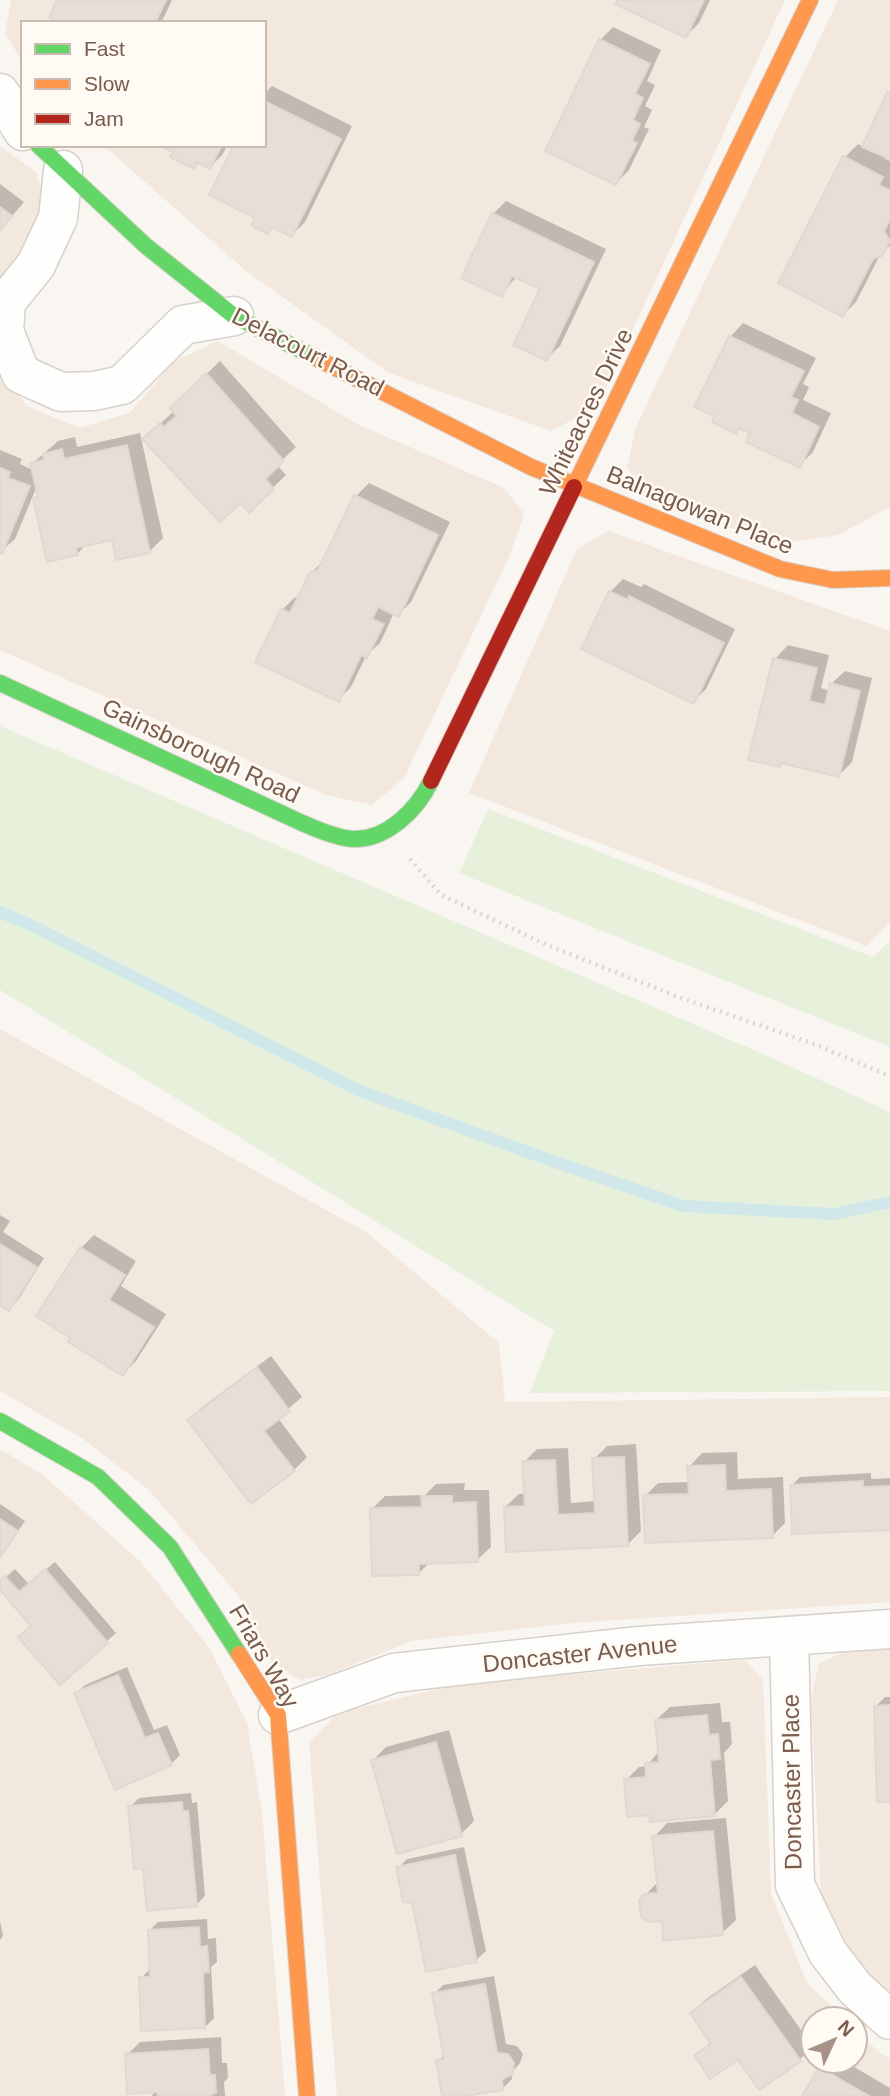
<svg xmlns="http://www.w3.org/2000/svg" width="890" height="2096" font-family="Arial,sans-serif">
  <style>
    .residential { fill: #f2e8de }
    .green { fill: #e7f0db }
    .shadow { fill: #0003 }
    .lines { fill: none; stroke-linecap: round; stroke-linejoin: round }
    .stream { stroke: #d0e8ea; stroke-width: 12 }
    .building { fill: #e6ded7; stroke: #e2d8d2; stroke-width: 2 }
    .street-casing { stroke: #d7d1cb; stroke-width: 41 }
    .fast-casing { stroke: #d9d2cb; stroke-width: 18 }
    .slow-casing { stroke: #d9d2cb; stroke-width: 18 }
    .jam-casing { stroke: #d9d2cb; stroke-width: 18 }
    .path { stroke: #dcd5d0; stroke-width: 4.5; stroke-dasharray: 2 5; stroke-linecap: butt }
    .street { stroke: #fefefd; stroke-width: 38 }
    .fast { stroke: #63d668; stroke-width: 16 }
    .slow { stroke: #ff974d; stroke-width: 16 }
    .jam { stroke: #b3261e; stroke-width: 16 }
    .labels { text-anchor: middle; stroke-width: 5; stroke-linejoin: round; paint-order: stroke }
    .street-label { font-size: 24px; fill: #7a5c4d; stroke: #fffaf3 }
  </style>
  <rect width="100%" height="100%" fill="#f9f5f0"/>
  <path class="residential" d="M11 0H785L597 407 551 431 389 373 246 271 103 145H264V23H23V62L5 34Z
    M838 0H890V507L838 535 779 544 705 519 643 492 627 467 636 427Z
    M0 146 36 172 46 205 24 252 0 283Z
    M218 341 357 424 504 488 524 514 509 557 404 778 372 805 326 795 0 650V371L27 406 80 428 129 413 175 361Z
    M608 531 890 631V922L867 946 469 793 577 549Z
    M0 1029 366 1232 499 1343 505 1402 890 1397V1602L573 1623 411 1641 330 1674 300 1680 271 1661 247 1606 149 1490 83 1439 0 1391Z
    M0 1449 43 1475 142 1563 210 1649 247 1723 262 1812 285 2096H0Z
    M890 1646V1994L860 1970 821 1893 811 1700 819 1663 854 1648Z
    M745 1660 763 1680 771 1894 807 1983 845 2019H813V2061H855V2029L881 2054 890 2058V2096H337L309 1742 338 1713 463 1683Z"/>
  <path class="green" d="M0 726 770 1057 890 1112V1391L530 1393 554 1331 0 990Z
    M488 809 873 957 890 941V1047L459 873Z"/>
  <path class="shadow" d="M59 0H172L162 21 166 23H53Z
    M619 0H710L699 23 686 36Z
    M613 27 661 50 647 81 655 85 645 106 652 110 644 127 649 129 629 170 616 183 600 40Z
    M272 86 352 126 305 222 292 235 274 226 268 231 257 217 264 145V94Z
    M890 91V157L886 155 884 158 890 161V246L880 255 856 302 843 315 845 157 858 144 864 147Z
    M163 145H227L223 154 210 167 199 162 194 167 175 151Z
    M0 184 24 202 0 231Z
    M506 201 606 249 560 346 546 359 542 288 517 276 501 295 493 214Z
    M743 323 816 358 803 384 809 387 803 400 831 413 813 452 799 466 753 432 741 427 736 432 730 337Z
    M220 361 296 447 277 465 286 475 250 510 158 426 174 411 185 395Z
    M140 433 163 538 150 551 113 538 87 544 77 554 34 499 39 494 37 486 15 539 0 552V450L22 459 20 464 33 470 32 464 58 441 75 437 77 447Z
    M369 483 450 522 411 602 398 615 394 613 380 643 366 656 351 687 338 700 282 610 295 597 299 599 311 573 325 559 356 496Z
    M623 579 641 587 644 584 735 629 706 689 693 702 610 592Z
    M788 645 829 655 821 688 830 691 831 684 845 671 872 678 852 762 839 775 783 761 779 766 775 659Z
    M0 1215 10 1221 3 1232 44 1258 18 1300 9 1309 0 1303Z
    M94 1235 136 1261 121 1286 166 1314 136 1361 123 1374 81 1248Z
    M271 1356 302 1397 278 1418 307 1457 294 1470 189 1420 202 1407Z
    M636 1444 641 1531 627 1545 505 1507 519 1494H526L524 1462 537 1449 568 1448 571 1503 596 1501 594 1459 607 1446Z
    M737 1452 738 1479 783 1477 785 1523 772 1536 645 1496 658 1483 690 1482 689 1467 702 1453Z
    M871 1473V1479L890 1478V1528L791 1486 800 1477Z
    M465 1483 464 1490H489L491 1547 477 1560 430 1562 419 1573 372 1509 385 1496 425 1495 436 1484Z
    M0 1504 25 1521 0 1558Z
    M55 1562 116 1633 61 1682 33 1625 0 1587V1582L15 1569 29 1584Z
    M127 1667 154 1730 167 1725 180 1755 171 1764 76 1694 85 1685Z
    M885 1697H890V1800L876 1706Z
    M720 1703 722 1722H730L732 1744 724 1753 728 1801 715 1814 651 1813 626 1780 639 1767 647 1766 659 1751 656 1720 670 1707Z
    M449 1730 474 1821 461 1834 373 1760 386 1747Z
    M191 1793 192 1803 197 1802 205 1896 196 1905 144 1867 130 1807 139 1798Z
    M726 1818 736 1920 722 1933 663 1919 645 1895 658 1882 654 1837 667 1823Z
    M464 1847 486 1951 476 1960 414 1901 398 1868 407 1859Z
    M207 1919 208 1939 216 1938 217 1962 211 1967 214 2018 205 2027 141 1978 151 1968 149 1931 158 1922Z
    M0 1921 3 1936 0 1940Z
    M755 1965 813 2047 799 2060 696 2056 712 2041 692 2013 705 2000Z
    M494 1976 506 2044 517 2046 523 2054 520 2063 511 2073 512 2079 503 2088 444 2096 438 2061 445 2054 434 1994 443 1985Z
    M221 2037 222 2063H227L228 2078 224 2082 225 2096H151L157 2090 127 2055 140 2042Z
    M827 2061H844L890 2088V2096H804L820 2068Z"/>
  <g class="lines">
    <path class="stream" d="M0 912 29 924 360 1091 544 1158 683 1206 834 1214 890 1202"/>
  </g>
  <path class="building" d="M57 0H166L155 23H51L53 19 49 17Z
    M617 0H704L686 38 615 4Z
    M599 39 650 64 635 94 643 98 633 120 640 124 632 141 637 143 616 185 545 151Z
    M887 92H890V159L862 147Z
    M264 101 341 139 292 237 272 227 268 234 251 225 255 218 209 195 234 145H264Z
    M159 145H222L210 169 197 162 194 169 170 157 173 152Z
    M843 156 883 177 879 185 890 190V220L884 231 890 241 882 256 873 259 843 317 778 283Z
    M0 207 12 216 0 231Z
    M492 213 594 262 547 361 513 345 540 289 512 276 502 297 461 278Z
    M729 336 804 371 791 397 798 400 792 413 819 427 800 468 746 442 750 433 739 428 736 434 712 422 715 416 694 407Z
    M206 373 284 461 265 479 274 489 249 513 241 503 220 522 142 439 160 423 164 427 176 416 170 408Z
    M127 445 150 553 116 560 112 540 76 548 78 555 47 562 33 498 38 497 30 463 44 460 43 454 62 449 64 459Z
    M0 468 10 472 8 478 30 486 2 554 0 553Z
    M354 495 438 535 399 617 378 607 372 619 384 624 367 658 361 655 339 702 255 662 281 609 290 613 310 572 318 570Z
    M609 591 628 600 629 596 724 643 694 704 581 649Z
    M773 658 817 668 809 701 825 705 830 683 860 691 839 777 781 763 780 767 748 760Z
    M0 1244 37 1267 9 1311 0 1305Z
    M80 1247 125 1275 109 1300 154 1327 123 1376 68 1342 70 1338 36 1316Z
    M257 1367 290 1411 264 1431 295 1471 251 1504 187 1420Z
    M624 1457 628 1546 506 1552 504 1507 525 1506 522 1461 555 1460 558 1515 595 1513 592 1458Z
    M725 1465 726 1491 771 1489 773 1538 645 1543 643 1495 689 1494 687 1466Z
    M863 1481V1487L890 1486V1530L792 1534 790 1485Z
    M421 1496H452V1503L476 1502 478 1562 419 1564V1575L372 1576 370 1508 422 1507Z
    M0 1519 18 1531 0 1557Z
    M45 1569 108 1643 60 1685 18 1637 31 1626 0 1590V1581L5 1576 19 1592Z
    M118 1675 145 1738 158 1733 172 1765 115 1790 74 1693Z
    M890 1705V1802H877L874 1706Z
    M707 1715 709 1735 718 1734 720 1759 710 1760 715 1816 650 1822 649 1815 627 1817 624 1779 646 1777 645 1763 659 1762 655 1720Z
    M436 1742 462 1836 397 1854 371 1760Z
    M182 1802 183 1811H188L197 1906 147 1911 143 1869H134L128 1806Z
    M713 1831 723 1935 663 1941 662 1921 648 1922 641 1917 639 1900 644 1894 658 1893 652 1836Z
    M455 1855 477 1962 426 1972 412 1903 403 1902 396 1867Z
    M199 1927 200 1947 207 1946 209 1972 203 1973 205 2028 141 2031 139 1977H150L148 1930Z
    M741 1977 801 2061 759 2090 738 2060 710 2079 694 2055 711 2044 690 2013Z
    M485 1984 497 2053 508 2054 514 2063 512 2074 502 2080 503 2090 467 2096H442L436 2060 444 2059 432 1993Z
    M208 2049 210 2075H215L216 2093 212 2094V2096H158V2092L127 2094 125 2054Z
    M819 2067 869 2096H802Z"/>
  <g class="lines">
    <defs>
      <path id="street" d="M0 93 23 131
        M63 170 58 218 36 265 6 302 4 331 21 374 61 392 94 391 122 385 183 325 234 316
        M789 1637 795 1885 828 1953 855 1988 890 2020
        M278 1715 394 1673 639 1646 890 1629"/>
      <path id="fast" d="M38 145 146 246 234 316 318 359
        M0 683 300 822C316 829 334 837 352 839 386 841 417 810 431 781
        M0 1421 98 1477 170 1547 239 1654"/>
      <path id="slow" d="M318 359 531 467 780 569 833 580 890 578
        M574 487 810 0
        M239 1654 278 1715 307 2096"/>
      <path id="jam" d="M431 781 574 487"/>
    </defs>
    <use href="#street" class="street-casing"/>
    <use href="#fast" class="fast-casing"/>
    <use href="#slow" class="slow-casing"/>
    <use href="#jam" class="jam-casing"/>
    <path class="path" d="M410 859 441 895 547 945 681 998 814 1044 890 1076"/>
    <use href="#street" class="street"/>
    <use href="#fast" class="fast"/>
    <use href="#slow" class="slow"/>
    <use href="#jam" class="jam"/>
  </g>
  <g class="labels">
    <g class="street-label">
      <text transform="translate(308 352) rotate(27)" y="8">Delacourt Road</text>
      <text transform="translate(586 412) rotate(-64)" y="8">Whiteacres Drive</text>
      <text transform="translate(700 510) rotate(22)" y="8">Balnagowan Place</text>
      <text transform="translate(201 751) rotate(25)" y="8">Gainsborough Road</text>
      <text transform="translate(580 1654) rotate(-6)" y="8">Doncaster Avenue</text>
      <text transform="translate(264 1656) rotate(60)" y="8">Friars Way</text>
      <text transform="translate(792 1782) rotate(-91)" y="8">Doncaster Place</text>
    </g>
  </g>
  <rect x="21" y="21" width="245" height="126" fill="#fffaf3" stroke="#cabbb1" stroke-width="2"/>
  <rect x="35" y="44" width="35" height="10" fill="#63d668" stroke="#cabbb1" stroke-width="2"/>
  <text x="84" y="56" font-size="21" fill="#7a5c4d">Fast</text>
  <rect x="35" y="79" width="35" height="10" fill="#ff974d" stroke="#cabbb1" stroke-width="2"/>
  <text x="84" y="91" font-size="21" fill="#7a5c4d">Slow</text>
  <rect x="35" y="114" width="35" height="10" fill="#b3261e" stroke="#cabbb1" stroke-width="2"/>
  <text x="84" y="126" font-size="21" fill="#7a5c4d">Jam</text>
  <g transform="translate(834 2040) rotate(46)"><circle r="33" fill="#fffaf3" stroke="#cabbb1" stroke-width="2"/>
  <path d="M0-5L12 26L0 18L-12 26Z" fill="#a69286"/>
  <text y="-10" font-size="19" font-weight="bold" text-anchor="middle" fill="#7a5c4d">N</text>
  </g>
</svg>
